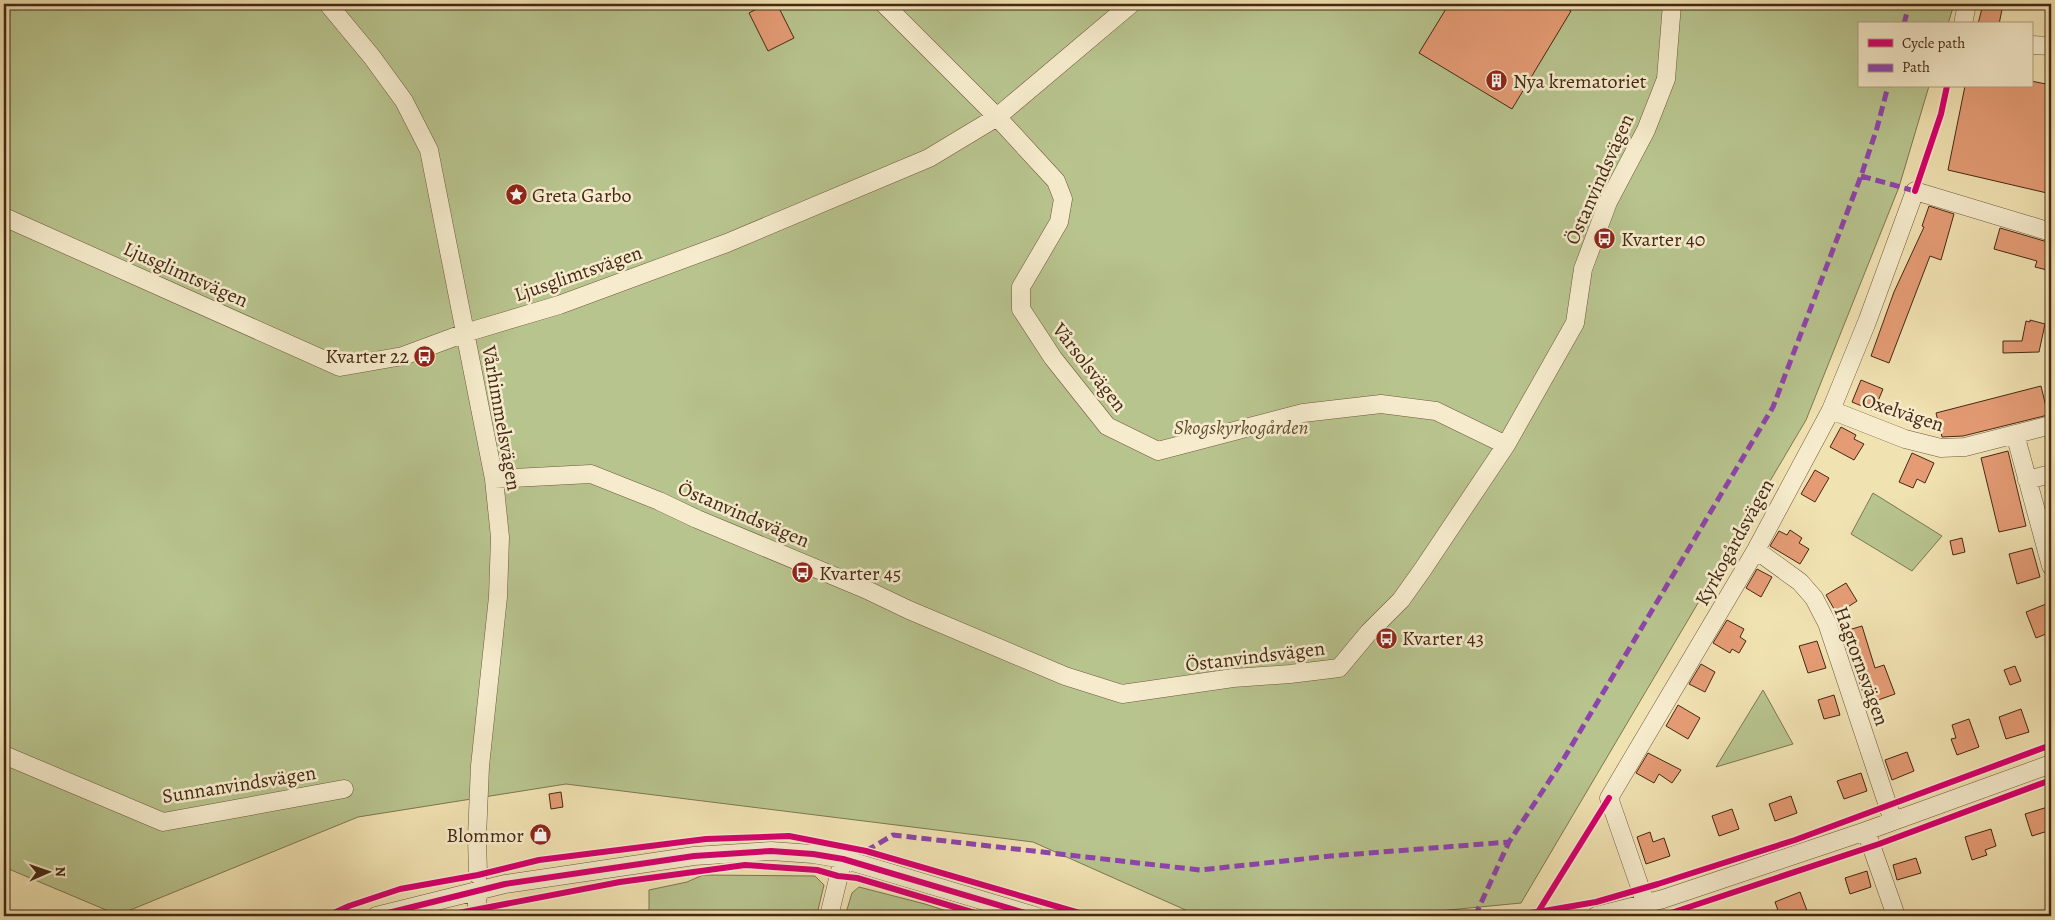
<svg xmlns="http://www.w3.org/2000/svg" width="2055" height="920" font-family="Alegreya,serif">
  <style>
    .green { fill: #b8c48e; stroke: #7e7651 }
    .building { fill: #e59c75; stroke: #452814 }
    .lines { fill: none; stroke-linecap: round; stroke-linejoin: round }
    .minor-casing { stroke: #70563c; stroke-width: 19 }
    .minor { stroke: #f6eccd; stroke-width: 18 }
    .quiet { stroke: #8e44ad; stroke-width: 5; stroke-dasharray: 10 5; stroke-linecap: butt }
    .cycleway-casing { stroke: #f6eccd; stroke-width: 9 }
    .cycleway { stroke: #d6006c; stroke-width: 6 }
    .labels { text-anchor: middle; stroke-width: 5; stroke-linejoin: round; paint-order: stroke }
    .poi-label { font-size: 20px; fill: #452814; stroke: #f6eccd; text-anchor: start }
    .street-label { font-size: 20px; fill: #452814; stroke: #f6eccd }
    .park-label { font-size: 20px; font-style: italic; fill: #624f32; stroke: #f6eccd }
  </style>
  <rect width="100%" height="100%" fill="#f1e2b2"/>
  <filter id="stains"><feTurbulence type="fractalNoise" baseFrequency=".004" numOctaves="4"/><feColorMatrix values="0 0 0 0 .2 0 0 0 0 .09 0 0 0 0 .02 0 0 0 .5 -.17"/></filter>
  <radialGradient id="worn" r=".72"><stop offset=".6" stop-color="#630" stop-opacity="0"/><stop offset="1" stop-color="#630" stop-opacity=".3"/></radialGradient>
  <path class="green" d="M4 4H1954L1948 24H1859V86H1929L1899 187 1806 420 1521 903 1387 916H1199L1033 842 566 784 358 817 118 915 4 867Z
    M1873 493 1942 536 1912 571 1851 534Z
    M1763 690 1793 744 1716 767Z
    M703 875 815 876 824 885 817 914 754 916H649V890L687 882Z
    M859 887 925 904 962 916H845L852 893Z"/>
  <path class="building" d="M766 4H777L794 38 768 51 749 13Z
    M1449 4H1560L1571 11 1512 109 1419 53Z
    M1983 4 2003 5 1999 24H1978Z
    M2031 81 2051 85V178L2047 193 1948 170 1965 86H2031Z
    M1929 206 1954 214 1941 260 1930 256 1889 363 1871 356 1894 292 1924 227 1922 226Z
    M2000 228 2051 243V264H2049L2047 270 2035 267 2037 261 1994 249Z
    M2030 320 2045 324 2039 352 2003 353V341H2022L2026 321 2030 322Z
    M1861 380 1883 389 1874 411 1852 402Z
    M2041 386 2048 415 1963 436 1942 437 1936 413Z
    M1841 427 1856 435 1854 439 1864 444 1854 460 1830 447Z
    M2008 451 2026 526 1999 532 1981 458Z
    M1912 453 1934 463 1925 483 1917 479 1913 488 1899 482Z
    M1815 470 1829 478 1815 502 1801 494Z
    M1790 530 1802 538 1799 543 1809 549 1800 564 1770 546 1779 531 1787 535Z
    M1962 538 1965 552 1953 555 1950 541Z
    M2032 548 2040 577 2017 584 2009 554Z
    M1757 569 1772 577 1761 597 1746 588Z
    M1846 583 1857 601 1837 614 1826 595Z
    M2046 604 2051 616V632L2036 638 2026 612Z
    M1727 620 1744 629 1740 637 1746 641 1739 653 1732 649 1730 653 1713 643Z
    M1862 626 1875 668 1884 665 1895 694 1867 704 1842 632Z
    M1817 641 1826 668 1808 673 1799 646Z
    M1701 664 1715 672 1705 692 1689 684Z
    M2015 666 2021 681 2010 685 2004 670Z
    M1834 695 1840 715 1824 719 1818 700Z
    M1678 705 1700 718 1688 739 1666 726Z
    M2021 709 2029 732 2006 739 1999 717Z
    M1969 719 1979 747 1957 755 1951 739 1956 738 1952 725Z
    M1907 752 1914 771 1892 780 1885 760Z
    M1648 753 1681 770 1672 783 1659 774 1654 783 1636 773Z
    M1861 773 1867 791 1844 799 1837 781Z
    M561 792 563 807 551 809 549 794Z
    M1791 796 1797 813 1775 821 1769 804Z
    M2051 806V830L2032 836 2025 814Z
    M1732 809 1739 829 1719 836 1712 816Z
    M1991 829 1996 846 1985 850 1987 855 1972 860 1965 837Z
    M1650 832 1653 842 1664 838 1670 856 1646 864 1637 837Z
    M1916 858 1921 873 1897 880 1893 865Z
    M1867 871 1871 887 1850 894 1845 878Z
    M1800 892 1809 916H1780L1775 902Z"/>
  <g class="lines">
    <defs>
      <path id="minor" d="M328 4 372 57 404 101 429 150 494 479 500 537 498 597 480 766 477 837 478 875
        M884 4 997 117 1056 181 1063 199 1059 222 1021 287V309L1053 358 1107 426 1158 451 1303 413 1381 404 1436 411 1506 445
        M1963 24 1967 4
        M2031 45 2051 46
        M4 217 340 367 403 356 465 333 559 305 727 243 929 158 997 117 1131 4
        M1831 410 1905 439 1941 448 1965 447 2051 425
        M2015 434 2051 566
        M494 479 591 474 659 501 697 519 865 589 909 610 1065 676 1122 694 1233 678 1290 674 1339 668 1369 632 1401 600 1423 569 1506 445 1575 323 1583 269 1608 202 1646 130 1666 79 1672 4
        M2027 480 2051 474
        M1756 550 1800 582 1814 598 1827 623 1893 821
        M4 755 163 822 344 789
        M1866 831 1894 910V916
        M376 916 505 884 694 856 771 851 813 854 843 859 1035 916
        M476 916 478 890
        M829 916 843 859
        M1596 916 1663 899 1866 831 2051 764
        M1650 916 1609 798 1756 550 1831 410 1867 322 1915 191 2051 232"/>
    </defs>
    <use href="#minor" class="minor-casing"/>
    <use href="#minor" class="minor"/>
    <path class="quiet" d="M1904 24 1909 4
      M1861 176 1915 191
      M866 851 893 835 1200 870 1331 856 1509 842 1563 760 1773 407 1861 176 1877 128 1888 86
      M1475 916 1509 842"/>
    <defs>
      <path id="cycleway" d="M1915 191 1941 114 1947 86
        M1538 912 1609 798
        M327 916 349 906 400 889 478 875 539 860 706 839 789 836 866 851 1090 916
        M376 916 505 884 694 856 771 851 813 854 843 859 1035 916
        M443 916 620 882 745 865 817 870 838 876 857 878 985 916
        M1500 916 1538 912 1596 902 1658 884 1795 840 2051 745
        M1662 916 1879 844 2051 780"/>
    </defs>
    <use href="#cycleway" class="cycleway-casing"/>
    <use href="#cycleway" class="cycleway"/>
  </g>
  <defs>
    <symbol id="building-disc" viewBox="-11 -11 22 22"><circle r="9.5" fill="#8f2418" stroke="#f6eccd"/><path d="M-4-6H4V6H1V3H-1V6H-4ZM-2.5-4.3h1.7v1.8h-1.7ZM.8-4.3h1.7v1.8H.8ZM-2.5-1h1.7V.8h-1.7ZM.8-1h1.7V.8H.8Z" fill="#fff"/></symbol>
    <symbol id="sight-disc" viewBox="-11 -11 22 22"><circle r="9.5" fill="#8f2418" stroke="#f6eccd"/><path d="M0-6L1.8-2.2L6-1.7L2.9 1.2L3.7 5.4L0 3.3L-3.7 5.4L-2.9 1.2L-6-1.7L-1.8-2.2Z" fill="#fff"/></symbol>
    <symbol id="bus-disc" viewBox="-11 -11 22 22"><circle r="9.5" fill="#8f2418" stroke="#f6eccd"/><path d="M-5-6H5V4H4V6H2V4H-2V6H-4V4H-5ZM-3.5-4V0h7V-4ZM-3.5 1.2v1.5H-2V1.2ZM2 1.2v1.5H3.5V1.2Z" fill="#fff"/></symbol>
    <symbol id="shop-disc" viewBox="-11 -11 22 22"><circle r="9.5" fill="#8f2418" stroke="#f6eccd"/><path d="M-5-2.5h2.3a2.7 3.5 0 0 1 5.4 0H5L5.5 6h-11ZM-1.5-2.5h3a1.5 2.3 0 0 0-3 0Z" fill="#fff"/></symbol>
  </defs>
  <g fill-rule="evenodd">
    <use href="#building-disc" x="1484" y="68" width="25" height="25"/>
    <use href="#sight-disc" x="504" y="182" width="25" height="25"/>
    <use href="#bus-disc" x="1592" y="226" width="25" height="25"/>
    <use href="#bus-disc" x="412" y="344" width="25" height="25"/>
    <use href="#bus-disc" x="790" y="560" width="25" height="25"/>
    <use href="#bus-disc" x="1374" y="626" width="25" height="25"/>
    <use href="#shop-disc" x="528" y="822" width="25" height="25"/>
  </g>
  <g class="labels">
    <g class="poi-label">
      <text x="1513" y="88">Nya krematoriet</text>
      <text x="532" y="202">Greta Garbo</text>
      <text x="1621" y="246">Kvarter 40</text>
      <text x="409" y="363" text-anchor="end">Kvarter 22</text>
      <text x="819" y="580">Kvarter 45</text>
      <text x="1402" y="645">Kvarter 43</text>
      <text x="524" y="842" text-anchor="end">Blommor</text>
    </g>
    <g class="street-label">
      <text transform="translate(1599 179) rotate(-66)" y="7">Östanvindsvägen</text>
      <text transform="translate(578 273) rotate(-19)" y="7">Ljusglimtsvägen</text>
      <text transform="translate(186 274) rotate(24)" y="7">Ljusglimtsvägen</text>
      <text transform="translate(1090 367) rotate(52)" y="7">Vårsolsvägen</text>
      <text transform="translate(1903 412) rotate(18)" y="7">Oxelvägen</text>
      <text transform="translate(502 418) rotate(80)" y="7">Vårhimmelsvägen</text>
      <text transform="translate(744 514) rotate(23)" y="7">Östanvindsvägen</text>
      <text transform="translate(1734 542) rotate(-61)" y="7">Kyrkogårdsvägen</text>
      <text transform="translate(1255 656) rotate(-7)" y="7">Östanvindsvägen</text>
      <text transform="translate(1862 666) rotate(70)" y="7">Hagtornsvägen</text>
      <text transform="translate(239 784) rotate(-9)" y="7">Sunnanvindsvägen</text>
    </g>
    <g class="park-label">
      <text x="1241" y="434">Skogskyrkogården</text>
    </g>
  </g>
  <rect width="2055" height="920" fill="none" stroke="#f1e2b2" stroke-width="20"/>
  <rect x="5" y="5" width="2045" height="910" fill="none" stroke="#452814" stroke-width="2.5"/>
  <rect x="10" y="10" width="2035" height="900" fill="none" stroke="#452814"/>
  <rect x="1858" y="22" width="175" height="65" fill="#f6eccd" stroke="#af9e83"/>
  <rect x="1868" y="39" width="25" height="8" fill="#d6006c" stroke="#af9e83"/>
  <text x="1902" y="48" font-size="15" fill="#452814">Cycle path</text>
  <rect x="1868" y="64" width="25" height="8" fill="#8e44ad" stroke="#af9e83"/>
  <text x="1902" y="72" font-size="15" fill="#452814">Path</text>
  <g transform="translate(48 872) rotate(88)" stroke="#f6eccd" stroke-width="4" paint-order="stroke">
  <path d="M0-4L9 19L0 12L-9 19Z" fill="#452814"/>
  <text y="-8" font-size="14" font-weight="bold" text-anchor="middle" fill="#452814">N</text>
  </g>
  <rect width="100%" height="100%" filter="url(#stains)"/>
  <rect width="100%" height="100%" fill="url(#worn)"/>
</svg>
